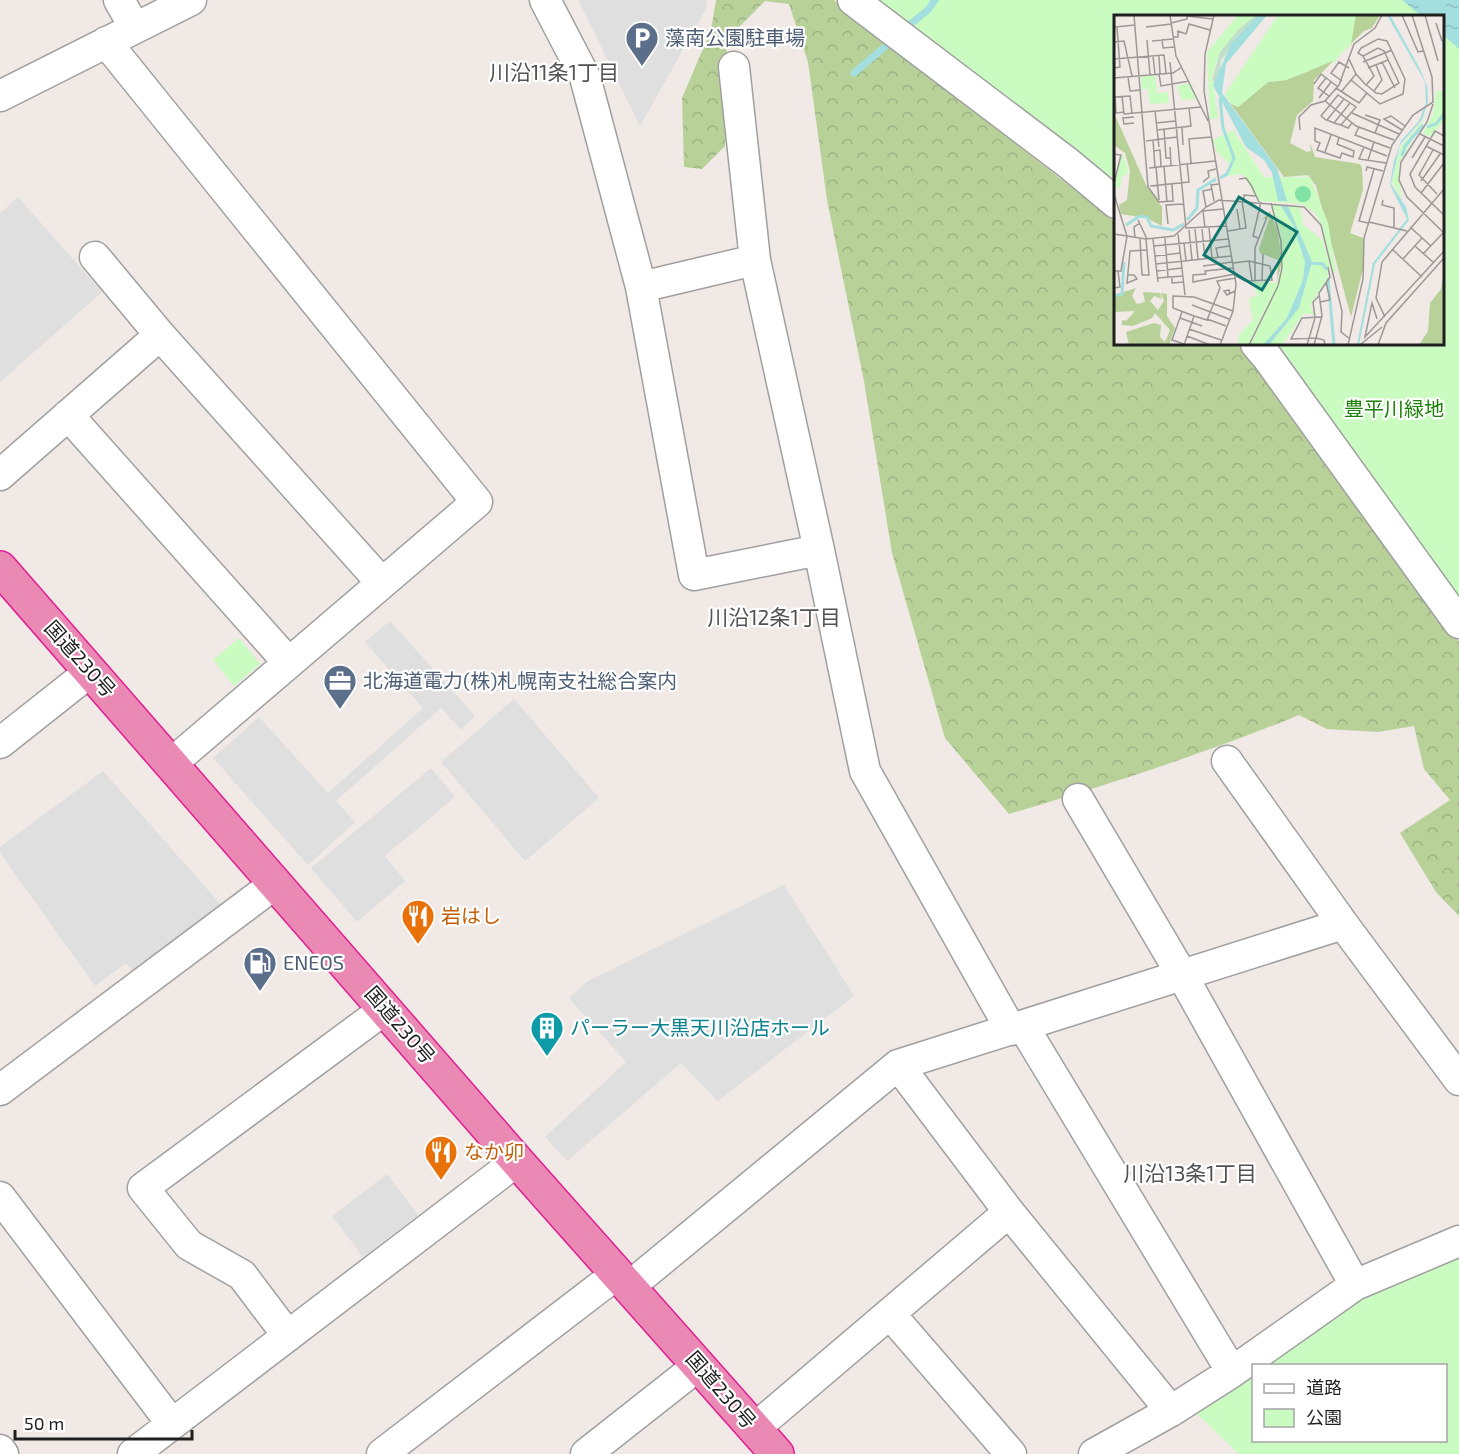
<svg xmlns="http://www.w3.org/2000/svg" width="1459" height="1454" font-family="'Exo 2','Noto Sans JP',sans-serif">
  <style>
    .forest { fill: url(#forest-crowns) }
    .park { fill: #cafbc0 }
    .parking { fill: #dfdfdf }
    .water { fill: url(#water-ripples) }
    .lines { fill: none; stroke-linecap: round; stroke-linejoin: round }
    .stream { stroke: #a3dfde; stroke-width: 7 }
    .minor-casing { stroke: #a0a0a0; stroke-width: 33 }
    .highway-casing { stroke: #e21e92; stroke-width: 36 }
    .minor { stroke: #fff; stroke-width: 30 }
    .highway { stroke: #ea89b3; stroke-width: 33 }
    .labels { text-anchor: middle; stroke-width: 4.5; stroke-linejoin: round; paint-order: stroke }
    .service-label { font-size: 20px; fill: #4e5e75; stroke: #fff; text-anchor: start }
    .park-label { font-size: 20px; fill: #1c8207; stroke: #fff }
    .street-label { font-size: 20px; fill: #1f1f1f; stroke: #fff }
    .food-label { font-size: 20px; fill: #c56008; stroke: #fff; text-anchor: start }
    .culture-label { font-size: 20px; fill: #0d838f; stroke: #fff; text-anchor: start }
    .neighbourhood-label { font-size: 21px; fill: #525252; stroke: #fff }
    .inset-river { fill: none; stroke: #a3dfde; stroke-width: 3 }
    .inset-road { fill: none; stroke: #9c9896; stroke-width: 1.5 }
    .view { fill: #0f766e; fill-opacity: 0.15; stroke: #0f766e; stroke-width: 3 }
    .inset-edge { fill: none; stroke: #1f1f1f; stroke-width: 3 }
  </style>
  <defs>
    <pattern id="forest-crowns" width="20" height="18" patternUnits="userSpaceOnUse" patternTransform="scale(1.5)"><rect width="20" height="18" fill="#b7d198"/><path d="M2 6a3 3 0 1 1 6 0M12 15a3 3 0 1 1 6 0" fill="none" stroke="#9db383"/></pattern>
    <pattern id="water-ripples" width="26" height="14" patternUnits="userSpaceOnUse" patternTransform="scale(1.5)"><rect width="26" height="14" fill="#a3dfde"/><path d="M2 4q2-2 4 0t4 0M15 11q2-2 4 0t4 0" fill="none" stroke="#8cbfbe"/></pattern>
  </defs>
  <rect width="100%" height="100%" fill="#f0e9e5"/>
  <path class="forest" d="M716 0H834L1115 222 1116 344H1244L1259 360 1459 642V916L1436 892 1400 833 1450 800 1424 769 1414 726 1378 732 1327 729 1299 715C1204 754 1107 785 1009 814L945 738 892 553 864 381 827 200 808 62 789 4 765 1 727 39 725 146 702 169 684 167 682 98 711 30Z"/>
  <path class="park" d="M866 0H1459V613L1269 344H1442V16H1116L1115 191Z
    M239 638 260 664 234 686 213 660Z
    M1459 1251V1454H1239L1194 1411 1253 1372 1254 1440H1446V1366L1263 1365 1362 1294Z"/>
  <path class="parking" d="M578 0H707L706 9 640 126Z
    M18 197 102 292 0 382V213Z
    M390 621 475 716 461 730 441 708 336 801 355 822 308 865 213 758 259 717 328 793 423 708 365 642Z
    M514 699 599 798 525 861 441 762Z
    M431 768 455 797 385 856 405 881 357 922 311 868Z
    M103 771 223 907 135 974 126 963 95 986 0 853V847Z
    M784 885 854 996 718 1101 681 1063 567 1161 545 1137 626 1062 569 998 588 981Z
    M387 1174 418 1215 363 1257 332 1216Z"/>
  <path class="water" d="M1402 0H1459V49L1443 35 1442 16H1421Z"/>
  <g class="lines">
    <path class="stream" d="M903 30 928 10 935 0
      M854 73 893 40"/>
    <defs>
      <path id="minor" d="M119 0 135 28
        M545 0 585 77 641 287 694 575 819 550
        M853 0 1068 163 1116 203
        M106 42 477 502 172 763
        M734 67 755 260 819 550 865 771 1011 1030
        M0 96 191 0
        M95 257 160 335 381 582
        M641 287 755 260
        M1256 344 1267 357 1459 623
        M68 415 288 662
        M0 475 160 335
        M0 743 91 671
        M1227 761 1343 924
        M1078 799 1182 975 1355 1285
        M1023 1026 1232 1372
        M898 1065 1009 1212 1171 1411
        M0 1090 276 883
        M0 1197 172 1424
        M630 1286 898 1065 1343 924 1459 1080
        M890 1314 1011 1454
        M288 1336 242 1275 189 1245 143 1188 385 1009
        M754 1429 1009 1212
        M0 1450 3 1454
        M133 1454 517 1161
        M382 1454 618 1273
        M586 1454 699 1365
        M1094 1454 1171 1411 1232 1372 1355 1285 1459 1241"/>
      <path id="highway" d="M0 568 517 1161 777 1454"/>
    </defs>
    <use href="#minor" class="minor-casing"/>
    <use href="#highway" class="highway-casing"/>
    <use href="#minor" class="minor"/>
    <use href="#highway" class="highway"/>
  </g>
  <defs>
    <symbol id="parking-pin" viewBox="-11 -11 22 30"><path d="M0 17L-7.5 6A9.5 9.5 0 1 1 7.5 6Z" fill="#5c6f8a" stroke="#fff"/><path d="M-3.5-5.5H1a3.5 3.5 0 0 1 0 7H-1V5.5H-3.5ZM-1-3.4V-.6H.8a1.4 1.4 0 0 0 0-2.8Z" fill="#fff"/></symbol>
    <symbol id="office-pin" viewBox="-11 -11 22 30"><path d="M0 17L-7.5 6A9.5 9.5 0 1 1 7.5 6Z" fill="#5c6f8a" stroke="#fff"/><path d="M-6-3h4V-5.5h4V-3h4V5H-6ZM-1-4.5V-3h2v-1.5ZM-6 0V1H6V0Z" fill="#fff"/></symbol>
    <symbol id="restaurant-pin" viewBox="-11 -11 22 30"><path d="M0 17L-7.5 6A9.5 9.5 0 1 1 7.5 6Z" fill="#e8710a" stroke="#fff"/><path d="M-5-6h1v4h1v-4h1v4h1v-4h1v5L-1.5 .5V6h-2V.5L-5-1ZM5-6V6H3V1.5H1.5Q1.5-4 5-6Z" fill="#fff"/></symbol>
    <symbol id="fuel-pin" viewBox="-11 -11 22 30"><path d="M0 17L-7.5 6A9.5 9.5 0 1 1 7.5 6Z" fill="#5c6f8a" stroke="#fff"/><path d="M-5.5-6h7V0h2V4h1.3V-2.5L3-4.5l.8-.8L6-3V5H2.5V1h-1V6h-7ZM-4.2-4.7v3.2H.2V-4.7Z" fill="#fff"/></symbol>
    <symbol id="building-pin" viewBox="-11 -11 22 30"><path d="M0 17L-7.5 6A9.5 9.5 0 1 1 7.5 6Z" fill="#0f9aa8" stroke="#fff"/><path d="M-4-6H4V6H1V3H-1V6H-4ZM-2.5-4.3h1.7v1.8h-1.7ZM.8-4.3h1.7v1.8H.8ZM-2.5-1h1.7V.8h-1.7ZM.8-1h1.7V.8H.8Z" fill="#fff"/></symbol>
  </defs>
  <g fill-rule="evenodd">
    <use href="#parking-pin" x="623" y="19" width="38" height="52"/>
    <use href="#office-pin" x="321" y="662" width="38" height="52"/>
    <use href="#restaurant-pin" x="399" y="897" width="38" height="52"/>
    <use href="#fuel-pin" x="241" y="944" width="38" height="52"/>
    <use href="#building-pin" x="528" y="1009" width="38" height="52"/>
    <use href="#restaurant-pin" x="422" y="1133" width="38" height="52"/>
  </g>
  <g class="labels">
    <g class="service-label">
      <text x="665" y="45">藻南公園駐車場</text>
      <text x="363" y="688">北海道電力(株)札幌南支社総合案内</text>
      <text x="283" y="970">ENEOS</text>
    </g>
    <g class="park-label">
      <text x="1394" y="416">豊平川緑地</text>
    </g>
    <g class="street-label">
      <text transform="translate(80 659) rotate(48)" y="7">国道230号</text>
      <text transform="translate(400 1025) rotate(49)" y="7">国道230号</text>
      <text transform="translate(721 1390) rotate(49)" y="7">国道230号</text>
    </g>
    <g class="food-label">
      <text x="441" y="923">岩はし</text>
      <text x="464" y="1159">なか卯</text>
    </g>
    <g class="culture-label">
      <text x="570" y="1035">パーラー大黒天川沿店ホール</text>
    </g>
    <g class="neighbourhood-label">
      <text x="554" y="80">川沿11条1丁目</text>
      <text x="774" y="625">川沿12条1丁目</text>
      <text x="1190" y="1181">川沿13条1丁目</text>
    </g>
  </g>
  <g transform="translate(1114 15)">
    <rect width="330" height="330" fill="#f0e9e5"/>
    <path d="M229 0H266L258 13 250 16 200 65 199 86 183 100 176 128 193 137 197 136 196 128 201 142 246 149 248 153 249 175 236 218 249 223V254L237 302 202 171 194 160 170 162 116 88 124 92 154 67 172 65 195 56ZM0 98 32 170 48 192V211L32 203 7 199 5 190 13 185 16 156 11 138 0 130ZM156 196 164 217 168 247 163 267 164 245 146 238 145 234 156 201 148 205ZM330 255V330H305L314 316 316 288 327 274ZM22 273 18 281 23 289 31 287 29 277 46 278 48 284 40 281 36 286 44 295 50 286 47 278 53 279V301L61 313 55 330H15L12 317 40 308 47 310 46 322 51 327 56 315 41 298 38 303 19 311 8 310V305L12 306 21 296 0 297V280Z" fill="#b7d198"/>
    <path d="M142 0H145L107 45 105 62 97 69 106 37 121 16Z" fill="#c1dfca"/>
    <path d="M124 0H142L125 14 106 37 98 61 104 103 96 104 93 37ZM164 0H242L237 29 222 44V49L219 46 172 65 154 67 124 92 116 88 111 79ZM41 60 43 78 54 77 55 88 36 89 34 74H28L27 62ZM75 68 82 84 68 85 63 71ZM330 75V105L317 122 309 118 319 99 322 76ZM312 102 285 148 287 184 278 166 287 131ZM119 115 150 162H196L214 208 222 256 219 258 207 208 200 197 187 189 144 186 129 159 112 161 118 151 103 137 99 125ZM8 138 15 157 8 162 6 173 0 172ZM157 189 185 191 190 210 209 226 216 251 213 264 196 290 200 299H189L168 330H136L168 255 165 215ZM139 267 163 268 134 330H124L125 320 139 305 135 284 143 280Z" fill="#cafbc0"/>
    <path d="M181 179a8 8 0 1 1 16 0a8 8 0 1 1-16 0Z" fill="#80e2a4"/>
    <path d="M144 0H153L112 49 108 78 163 153 173 186H164L158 158 150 145 132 132 99 70 117 29ZM273 0H276L306 54 313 71 314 87 308 105 286 130 277 169 292 192 295 205 261 249 245 330H243L259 248 293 204 276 170 280 146 287 126 305 106 312 88 311 67ZM167 191H174L198 247 185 293 155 330H149L173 303 189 265 191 247 179 210Z" fill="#a3dfde"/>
    <path class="inset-river" d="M106 83 109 113 120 143 113 159 106 163M313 112 322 109 330 99M288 141 291 131 309 110M73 205 83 193 84 175 102 164M12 210 26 201 33 202 37 211 59 215 70 209M195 248 209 249 213 255M214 263 220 330M0 281 8 279 10 247"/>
    <path class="inset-road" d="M20 0 34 172 45 187 59 186 58 169M56 0 62 41 94 106M100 0 91 39 90 76 122 269 119 296 106 330M288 0 304 37 309 36M311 0 324 46M73 1 99 4M57 8 73 4V0M322 8 328 26M1 12 21 10M32 12 57 9M59 22H64V16L72 19 75 9 96 15M48 24 49 33 60 32M33 25 36 60M38 26 59 24M0 27 10 26 18 61M39 41 41 59M45 41 46 59M0 44 50 40 52 58M235 44 242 59 251 69 252 70 255 72 262 78 268 79 285 68 270 36 264 33 249 41 260 61 252 70M56 47 72 213 113 211M249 47 278 35M268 47 281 73M0 53 6 52 3 12M254 53 274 45M45 59 47 71 75 66M14 62 16 76 27 75M0 63 59 58 68 52M212 63 204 73 215 81M237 65 266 89 289 79 291 64 273 26 264 24 247 33 244 38 249 41M228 66 217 58 225 47 235 53M200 69 207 59 224 72M222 73 245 88 253 78M260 76 268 65 262 50M227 77 242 59M8 81 10 99 87 92M0 82 16 81 18 99M1 82 2 98 10 97M205 83 217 67M211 86 242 111 280 125M319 89 313 107 287 147 285 165 293 182 330 218M41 96 45 132M238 98 285 119M251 100 266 105 261 118M20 102 9 103 10 109 20 108M213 105 230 84M42 108 61 106M220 108 236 88M227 110 242 92 224 80 207 101 212 105H213L220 108 227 110 234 113 238 108M68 112 69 130M245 112 241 120 276 133M50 114 52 143H57M43 115 77 111 75 93M186 115 185 102 197 90 211 86 225 70 240 29 261 13 268 0M288 115 270 104 277 101 291 111M306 119 330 131M330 121 321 116 296 159 301 172 330 200M225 123 223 129 240 136 239 142 228 138 226 143 203 135 206 128 201 126V113L273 141M39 125 41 152M32 126 63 122M312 131 330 140M56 132 57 150M250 132 245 144 272 148M319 135 305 160 323 179M39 136 46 135 47 151M211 137 217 120M0 139 7 140 0 168M298 143 311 122M254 145 260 127M77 148 75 124 97 122M50 151 53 187M42 152 45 185M35 153 101 146M252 156 253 152 269 156M125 164 132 163 137 170 145 187M307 166 326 139M89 167 95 162 94 156 102 154M36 171 75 167 73 148M307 178 330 148M0 179 13 221 7 256H0M269 185 268 190 280 193V212M100 186 97 170 105 169M130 186V180L142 181M92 192 89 176 98 174M123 194 126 214M24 205 33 224M255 207 293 216M254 208 245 206 260 154M54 209 52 190 69 189M296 212 317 231M91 213 89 196 109 194M95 213 98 243M81 214 84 244M88 214 91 243M75 215 78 245M114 216 132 213 128 186M0 219 32 224 60 221 92 192 105 185 190 192 207 210 228 296 227 317 236 324M64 219 71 280M21 223 20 212 26 208M51 223 54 262M144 223 139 221 147 187M26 224 28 260H35L32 224M39 224 44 267M70 228 72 246M40 231 114 224M301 231 320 248M278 234 308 262M309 239 330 217M41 241 67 238M104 242 102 233 115 231M289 244 308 223M135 246 138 266M141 247V233L153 202M141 247V266M119 248 135 246 156 251 158 265 131 266 122 261M42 249 117 241M89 251 118 247M43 256 68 253M92 259 79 260V267L121 259M13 260H20L23 264 13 268 16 236 33 235M92 260 91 256 119 253M58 262V268L70 267M43 263 69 261M148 265 149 239M0 273 6 272 4 256M116 279 115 275 110 276 113 280 121 276M206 287 216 285 212 267M78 290 115 304M68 297 58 325 70 329M80 301 93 305 106 273 103 266 122 263M207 302 188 303 177 324 202 323 210 325 211 330M271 302 262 283 268 247 330 174M66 303 88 311M93 304 112 311M263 304 258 288 251 322 330 236M75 314 107 325M73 321 96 330M70 330 80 301 59 293V281L80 282 119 296M135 330 164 271 168 253 167 226 157 188M193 330 201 303 199 287 205 281M200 330 208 301 205 278 216 262 214 252M234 330 249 264 250 223 278 130 299 100 319 87 318 62 298 0M246 330 268 312M264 330 272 308 330 243"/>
    <path class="view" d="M125 182 183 217 148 275 90 240Z"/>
    <rect width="330" height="330" class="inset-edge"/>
  </g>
  <rect x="1252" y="1364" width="195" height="78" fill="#ffffff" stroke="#a5a5a5" stroke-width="1.5"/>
  <rect x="1264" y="1384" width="30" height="9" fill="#ffffff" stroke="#a5a5a5" stroke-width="1.5"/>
  <text x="1306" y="1394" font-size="18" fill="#1f1f1f">道路</text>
  <rect x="1264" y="1409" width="30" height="18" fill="#cafbc0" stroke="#a5a5a5" stroke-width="1.5"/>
  <text x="1306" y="1424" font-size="18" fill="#1f1f1f">公園</text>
  <path d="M15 1430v9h177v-9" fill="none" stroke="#1f1f1f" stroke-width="3"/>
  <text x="24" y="1430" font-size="18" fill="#1f1f1f" stroke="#ffffff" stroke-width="4.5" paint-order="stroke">50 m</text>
</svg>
